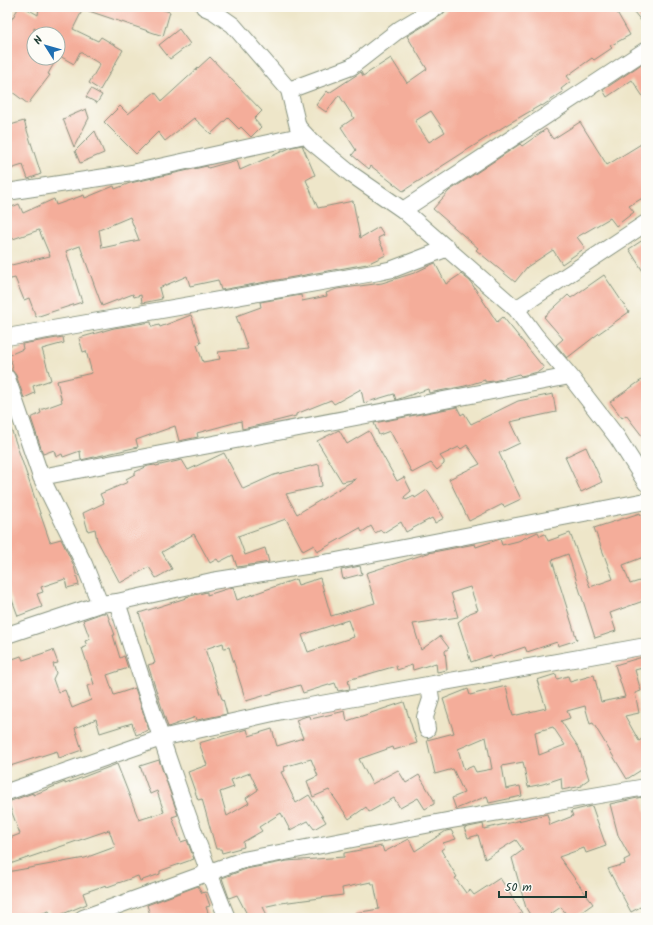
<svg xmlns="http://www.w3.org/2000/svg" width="653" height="925" font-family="Kalam,sans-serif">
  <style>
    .building { fill: #f4ad9a; fill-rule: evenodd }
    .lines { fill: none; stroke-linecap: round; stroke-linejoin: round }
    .minor-casing { stroke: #86927e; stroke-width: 18 }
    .minor { stroke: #fff; stroke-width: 16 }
  </style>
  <rect width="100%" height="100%" fill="#fdfcf7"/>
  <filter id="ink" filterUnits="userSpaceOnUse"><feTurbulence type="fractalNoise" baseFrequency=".025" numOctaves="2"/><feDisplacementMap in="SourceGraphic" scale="8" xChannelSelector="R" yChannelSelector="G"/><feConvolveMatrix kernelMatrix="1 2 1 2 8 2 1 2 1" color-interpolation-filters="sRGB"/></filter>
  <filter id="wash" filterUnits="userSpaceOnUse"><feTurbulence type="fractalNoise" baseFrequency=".012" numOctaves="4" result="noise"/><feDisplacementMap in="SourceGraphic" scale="16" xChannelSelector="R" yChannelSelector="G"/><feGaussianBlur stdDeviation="0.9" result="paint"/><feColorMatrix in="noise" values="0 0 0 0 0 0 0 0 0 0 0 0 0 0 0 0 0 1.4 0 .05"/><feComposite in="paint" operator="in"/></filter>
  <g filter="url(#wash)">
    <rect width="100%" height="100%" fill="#eee6c9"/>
    <g id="blocks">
      <path class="building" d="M19 7H24L38 15 39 7H154L170 12 163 36 83 9 73 29 98 41 101 37 123 50 100 90 89 83 100 64 80 52 74 64 58 55V34H43L34 28V58H57L48 74 50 75 28 104 7 88V27Z
        M449 7H614L630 35 610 46 612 48 594 60 592 58 567 76 571 81 561 89 563 92 542 106 541 105 508 124 403 191 371 166 369 169 352 155 356 150 341 127 354 118 339 95 326 112 316 105 327 91 329 93 361 72 363 76 391 58 407 83 427 69 407 36 442 15ZM431 111 445 132 429 142 415 121Z
        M630 7H646V27Z
        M179 29 190 44 170 59 159 45Z
        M210 57 262 111 254 119 261 127 251 137 241 127 239 129 228 118 211 134 194 118 165 141 158 132 136 154 104 122 120 106 128 114 155 92 162 101Z
        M646 61V101L632 80 607 97 603 90Z
        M91 89 102 95 97 103 86 97Z
        M86 109 89 118 74 147 63 119Z
        M24 121 41 174 28 179 23 165 7 170V126Z
        M580 122 607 165 646 141V196L629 206 634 212 616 226 610 218 577 237 585 248 562 264 553 250 527 267 515 282 476 250 478 248 433 209 449 191 520 144 522 146 546 129 553 139Z
        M95 131 104 153 80 163 75 151Z
        M302 145 315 175 306 180 318 208 353 201 360 238 379 227 384 235 378 238 386 255 367 264 221 290 218 280 190 286 187 276 159 288 162 299 142 303 141 295 134 297 133 294 102 306 80 246 66 251 82 302 36 317 29 298 24 300 15 278 7 280V266L50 256 39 230 10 240 7 229V209L19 204 23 213 54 199 56 205 84 195 85 198 114 186 115 189 130 183 207 166 208 168 237 160 240 170 292 147ZM130 217 139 240 102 248 99 230Z
        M646 238V276L629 249Z
        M435 263 446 284 461 274 470 281 497 322 503 317 544 368 538 372 521 376 519 374 494 381 485 382V380L465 386 429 393 428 389 396 400 394 394 364 403 361 389 334 404 331 400 296 414V416L260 425 242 429 241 421 197 433 198 437 179 441 175 426 136 440 138 447 81 460 80 451 63 457 62 454 56 457 54 450 43 454 31 418 41 413 40 410 62 402 57 381 92 373 86 351 83 352 79 338 114 328 151 322 152 327 159 325 160 327 191 315 201 343 197 345 203 362 220 359 218 352 248 349 236 316 261 307 260 302 301 295 302 301 327 296 326 293 337 289 382 283 414 273Z
        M604 275 629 312 598 334 567 358 556 345 563 339 544 317 568 295 571 298Z
        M63 337 64 343 42 349 51 380 33 386 35 393 24 398 16 375 12 370V368L13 367 9 355 23 349 22 344Z
        M646 377V441L626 415 622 418 610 402Z
        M553 394 556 412 510 422 520 443 499 453 521 499 504 507 503 504 469 521 449 479 480 464 467 445 461 449 459 447 440 456 444 461V464L437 470 431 463 412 473 390 431 379 435 374 423 457 407 461 415 464 413 471 424 518 401Z
        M9 423 50 542 61 539 74 566 79 585 67 588 65 579 41 587 43 592 37 594 42 607 18 616 7 586V424Z
        M339 430 347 444 369 431 397 481 404 477 411 491 404 497 406 500 414 496 415 498 427 490 444 518 435 523 432 518 406 532 401 522 383 533 381 530 375 533 371 526 362 532 360 528 317 552 314 545 303 551 286 519 238 536 245 555 265 548 269 562 237 567 233 555 219 562 217 559 210 563 194 534 162 552 172 569 156 578 149 567 120 583 97 540 95 529 88 531 83 513 104 503 100 494 128 482 126 479 135 474V472L148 466 155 465 156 466 182 460 188 470 224 453 243 489 274 475 319 464 322 486 286 494 297 514 356 479 342 482 317 441Z
        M586 447 602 482 581 492 565 457Z
        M640 513 646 528V556L623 565 630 584 646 579V600L610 613 616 631 595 638 568 554 552 560 577 640 558 646 557 642 527 652 525 647 492 658 491 655 471 662 458 622 470 613 478 610 470 587 451 593 458 617 413 624 421 650 440 636 449 648 445 651 447 670 437 672 436 663 413 670 412 665 397 670 396 666 348 680 350 689 338 691 335 683 303 693 300 685 246 701 229 647 224 648 223 643 205 649 219 691 222 699H223L227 714 197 720 196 717 168 727 167 724 148 665 155 663 139 613 186 598V597L207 592V595L233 587 237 600 296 579 298 585 320 578 331 616 375 603 366 573 428 553 475 544 476 547 500 539 502 545 518 541 538 532 540 536 545 534 548 541 570 533 590 587 613 579 594 528ZM348 620 354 637 308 652 302 635Z
        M360 566 362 574 343 579 341 570Z
        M102 613H107L115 635H113L120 658 124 656 128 668 107 675 114 695 135 688 149 730 136 735 132 723 100 733 96 719 75 728 82 750 59 758 57 751 7 767V661L21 656 23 660 53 650 58 663 53 664 56 673 53 679 58 693 65 690 72 708 91 700 87 686 94 684 82 648 87 646 85 641 90 639 83 620Z
        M646 656V667L635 670 641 691 635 693 639 713 625 716 639 741 646 736V767L627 779 593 723 590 724 585 706 567 711 570 718 561 721 579 748 589 779 582 784V786L562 790 561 778 543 784 528 787 523 762 502 766 506 789 520 786 522 796 489 803 487 796 456 809 452 798 464 793 453 769 435 774 427 740 454 733 443 699 468 689 470 695 506 686 513 716 546 708 537 680 556 674 557 679 568 676 570 682 594 675 601 702 625 697 615 665ZM553 727 565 745 539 755 535 732ZM486 737 492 769 476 772 473 766 464 770 458 749Z
        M404 702 417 743 394 750 393 747 359 759 372 784 398 770 406 783 419 775 434 800V804L425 809 418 798 400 808 394 798 369 812 366 807 349 819 329 790 313 797 307 781 318 776 311 759 284 767 285 771 281 772 296 803 309 795 326 822 314 829 308 821 290 830 281 813 259 827 262 831 243 842 244 847 222 853 221 849H216L202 799 198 800 188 772 207 765 199 743 247 729 249 736 272 729 277 746 303 738 296 720 307 716H310L311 719 345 711 347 721ZM250 773 258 790 246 798 249 803 227 816 220 792 234 787 231 780Z
        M159 760 178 815 172 817 181 842 187 840 194 859 160 871V874L140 881 138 876 107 887 106 885 83 893 87 904 53 918 49 911 29 918H7V872L85 858 115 847 109 830 7 865V839L20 834 8 802 33 793V795L65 782V784L117 764 139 820 164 812 157 791 150 794 140 766Z
        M642 797 646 812V904L631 912 608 869 625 864 624 860 630 857 618 835 610 804Z
        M592 806 606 846 586 853 584 848 559 857 593 904 573 918H569L561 907 545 918H532L526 908 512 858 523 850 516 840 485 859 478 835 468 838 464 828 483 824 484 829 547 814 550 825 573 816 571 811Z
        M451 830 456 839 443 843 445 847 441 850 457 877 455 878 466 893 470 890 474 895 500 878 522 913 514 918H355V913L379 909 374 884H372L371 882 342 888 343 895 281 903 263 907 267 915 260 918H249L237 895 229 898 222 878 246 869 287 861 344 857V853L382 846 384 852 409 839 415 851 446 831Z
        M198 886 202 893 205 892 210 906 206 907 210 918H151L147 905Z"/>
    </g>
  </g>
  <g filter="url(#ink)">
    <use href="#blocks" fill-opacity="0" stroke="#86927e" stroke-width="1"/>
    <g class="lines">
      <defs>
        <path id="minor" d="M204 7 213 11 233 25 289 90 298 127 312 142 351 174 403 210 516 309 535 335 570 376 617 437 646 483
          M289 90 351 67 400 29 437 7
          M7 192 132 173 305 135
          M403 210 646 50
          M516 309 646 223
          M7 337 379 272 393 269 448 248
          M7 378 41 477 84 564 100 604
          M41 477 570 376
          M117 602C151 708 185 815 227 918
          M7 635 100 604 117 602 212 581 331 562 646 501
          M427 729 425 717 431 699 429 685
          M7 792 161 738 282 711 646 646
          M83 918 243 860 452 820 646 787"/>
      </defs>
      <use href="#minor" class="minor-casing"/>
      <use href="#minor" class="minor"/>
    </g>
  </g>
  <rect width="653" height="925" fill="none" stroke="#fdfcf7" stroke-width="24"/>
  <g transform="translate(46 46) rotate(307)"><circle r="19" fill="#fdfcf7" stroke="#a4b0a9"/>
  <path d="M0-3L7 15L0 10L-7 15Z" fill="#1f6fb2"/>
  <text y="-6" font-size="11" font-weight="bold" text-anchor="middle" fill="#1f3d34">N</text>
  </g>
  <path d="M499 891v6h87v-6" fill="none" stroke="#1f3d34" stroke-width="2"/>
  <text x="505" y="891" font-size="12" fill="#1f3d34" stroke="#fdfcf7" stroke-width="3" paint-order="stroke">50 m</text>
</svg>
